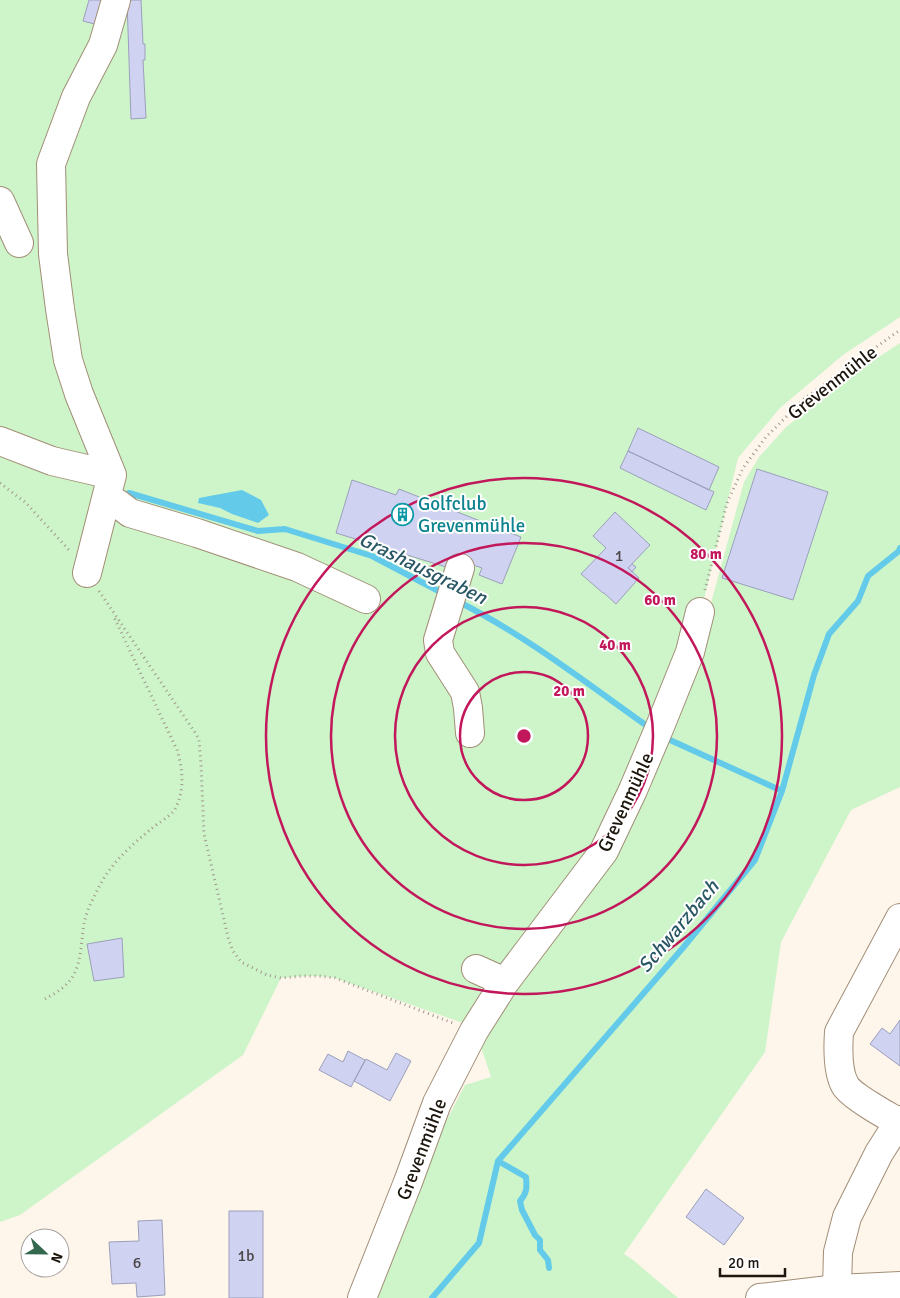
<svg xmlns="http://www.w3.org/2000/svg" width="900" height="1298" font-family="Signika,sans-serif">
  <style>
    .green { fill: #cdf5c9 }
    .water { fill: #63cbe9 }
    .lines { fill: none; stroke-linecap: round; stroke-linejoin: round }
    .stream { stroke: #63cbe9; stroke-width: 6 }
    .building { fill: #cfd3f1; stroke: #9c9fbb }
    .minor-casing { stroke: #a28e76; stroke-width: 30 }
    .major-casing { stroke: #a28e76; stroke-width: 30 }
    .path { stroke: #a0988e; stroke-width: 3; stroke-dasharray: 1 4; stroke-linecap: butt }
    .minor { stroke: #fff; stroke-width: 28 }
    .major { stroke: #fff; stroke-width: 28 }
    .ring { fill: none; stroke: #c2185b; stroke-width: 2.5 }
    .labels { text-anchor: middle; stroke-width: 4; stroke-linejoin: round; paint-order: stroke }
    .number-label { font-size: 16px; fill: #4a4546 }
    .street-label { font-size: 19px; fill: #1d160d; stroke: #fff }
    .culture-label { font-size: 19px; fill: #0d838f; stroke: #fff; text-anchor: start }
    .water-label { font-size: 20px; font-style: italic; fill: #2b5865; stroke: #fff }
    .centre { fill: #c2185b; stroke: #fff; stroke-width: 2.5 }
    .ring-label { font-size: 15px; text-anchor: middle; font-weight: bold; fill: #c2185b; stroke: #fff; stroke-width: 4; stroke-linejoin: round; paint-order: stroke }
  </style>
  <rect width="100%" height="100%" fill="#fef5eb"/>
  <path class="green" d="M0 0H900V317L843 355 780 408 738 458 692 649 640 792 480 1029 335 978C317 975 300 976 281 978L243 1055 20 1215 0 1222Z
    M900 343V787L851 810 781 942 765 1052 624 1254 633 1260 678 1298H372L402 1206 465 1085 491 1077 478 1038 615 858 697 654 744 482 759 457 786 427 850 376Z"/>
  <path class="water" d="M242 490 261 500 269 515 258 523 232 514 220 508 198 503 199 498Z"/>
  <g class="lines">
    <path class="stream" d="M129 493 258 531 285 529 372 556 446 595
      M457 601C525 635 585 682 647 726
      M670 740 782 791
      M498 1161 526 1177C527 1188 527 1193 520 1201L522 1210 535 1235 540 1240V1250L548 1260 549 1268
      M432 1298 479 1243 498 1161 682 949 755 860 782 791 814 675 829 634 858 601 868 576 899 551 900 548"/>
  </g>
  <path class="building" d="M89 0H110L102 26 83 21Z
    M127 0H141L143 44H145V60H143L146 118 131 119Z
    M638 428 719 467 709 490 628 451Z
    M628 451 714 492 706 510 620 468Z
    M757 469 828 492 793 600 722 578Z
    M352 480 396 495 399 489 521 537 502 584 479 575 482 568 449 557 446 567 336 533Z
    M615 512 650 545 628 568 639 578 616 604 604 593H603L581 574 606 548 593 536Z
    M632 564 636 567 632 572 628 568Z
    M122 938 124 977 94 981 87 944Z
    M900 1020V1066L870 1044 882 1028 890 1034Z
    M348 1051 365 1060 351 1087 319 1070 328 1054 343 1062Z
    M396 1053 411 1061 390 1101 354 1081 366 1059 387 1070Z
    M706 1189 744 1218 724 1245 686 1217Z
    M229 1211H263V1298H229Z
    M162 1220 165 1295 137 1297 136 1283 112 1284 109 1242 139 1241 138 1221Z"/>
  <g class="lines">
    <defs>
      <path id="minor" d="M0 201 19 243
        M0 441 52 461 112 475
        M117 503 130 513 197 533 297 567 366 599
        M460 568 438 640 440 653 465 692 468 708 470 733
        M87 573 112 475 79 394 68 360 60 309 53 254 51 164 76 97 103 45 116 0
        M476 969 505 982
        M899 1122C887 1116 850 1095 845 1085 837 1071 838 1047 839 1032L900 918
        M837 1289 838 1252 847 1217 879 1153 900 1120
        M362 1298 408 1182 437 1103 474 1031 505 982 604 851 633 790 661 724 690 652 700 612"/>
      <path id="major" d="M760 1298 837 1289 900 1286"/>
    </defs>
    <use href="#minor" class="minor-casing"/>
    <use href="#major" class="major-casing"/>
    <path class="path" d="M0 483 26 503 69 550
      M705 590 727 503 743 468 766 437 804 399 900 330
      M99 591 196 734 199 740 201 765 204 834 229 941 233 951 241 962 267 975 281 978 301 976H319L335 978 453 1023
      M45 999C50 996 56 993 61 989 83 973 80 947 84 923 87 910 94 896 100 885 112 862 132 845 151 829 158 823 170 817 175 809 185 791 183 769 177 750L113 615"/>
    <use href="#minor" class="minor"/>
    <use href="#major" class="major"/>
  </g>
  <g class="ring">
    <circle cx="524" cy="736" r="64"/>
    <circle cx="524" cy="736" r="129"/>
    <circle cx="524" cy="736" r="193"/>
    <circle cx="524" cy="736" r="258"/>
  </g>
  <defs>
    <symbol id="building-ring" viewBox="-11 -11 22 22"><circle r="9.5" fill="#fff" stroke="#0f9aa8" stroke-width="1.5"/><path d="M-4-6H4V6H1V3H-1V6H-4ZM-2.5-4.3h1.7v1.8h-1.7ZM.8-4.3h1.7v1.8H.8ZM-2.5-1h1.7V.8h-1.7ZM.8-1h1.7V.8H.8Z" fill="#0f9aa8"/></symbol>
  </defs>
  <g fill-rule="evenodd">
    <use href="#building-ring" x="390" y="502" width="25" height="25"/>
  </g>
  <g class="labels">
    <g class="number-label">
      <text x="619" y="561">1</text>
      <text x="246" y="1261">1b</text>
      <text x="137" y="1268">6</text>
    </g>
    <g class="street-label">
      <text transform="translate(832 382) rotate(-38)" y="7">Grevenmühle</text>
      <text transform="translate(625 802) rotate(-65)" y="7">Grevenmühle</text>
      <text transform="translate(421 1149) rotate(-69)" y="7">Grevenmühle</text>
    </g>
    <g class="culture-label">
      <text x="418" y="510">Golfclub<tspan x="418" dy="22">Grevenmühle</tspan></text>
    </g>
    <g class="water-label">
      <text transform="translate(423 568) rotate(26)" y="7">Grashausgraben</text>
      <text transform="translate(678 926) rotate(-50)" y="7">Schwarzbach</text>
    </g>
  </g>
  <circle cx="524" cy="736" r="8" class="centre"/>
  <g class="ring-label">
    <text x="706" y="559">80 m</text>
    <text x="660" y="605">60 m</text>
    <text x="615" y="650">40 m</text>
    <text x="569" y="696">20 m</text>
  </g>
  <g transform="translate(45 1253) rotate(112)"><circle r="24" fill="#ffffff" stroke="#a5a29e"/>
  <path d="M0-4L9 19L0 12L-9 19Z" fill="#33684e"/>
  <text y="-8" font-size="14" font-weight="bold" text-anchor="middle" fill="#1d160d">N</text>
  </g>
  <path d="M720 1268v8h65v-8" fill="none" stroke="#1d160d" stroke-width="2.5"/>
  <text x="728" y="1268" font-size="15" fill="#1d160d" stroke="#ffffff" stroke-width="4" paint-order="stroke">20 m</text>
</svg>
